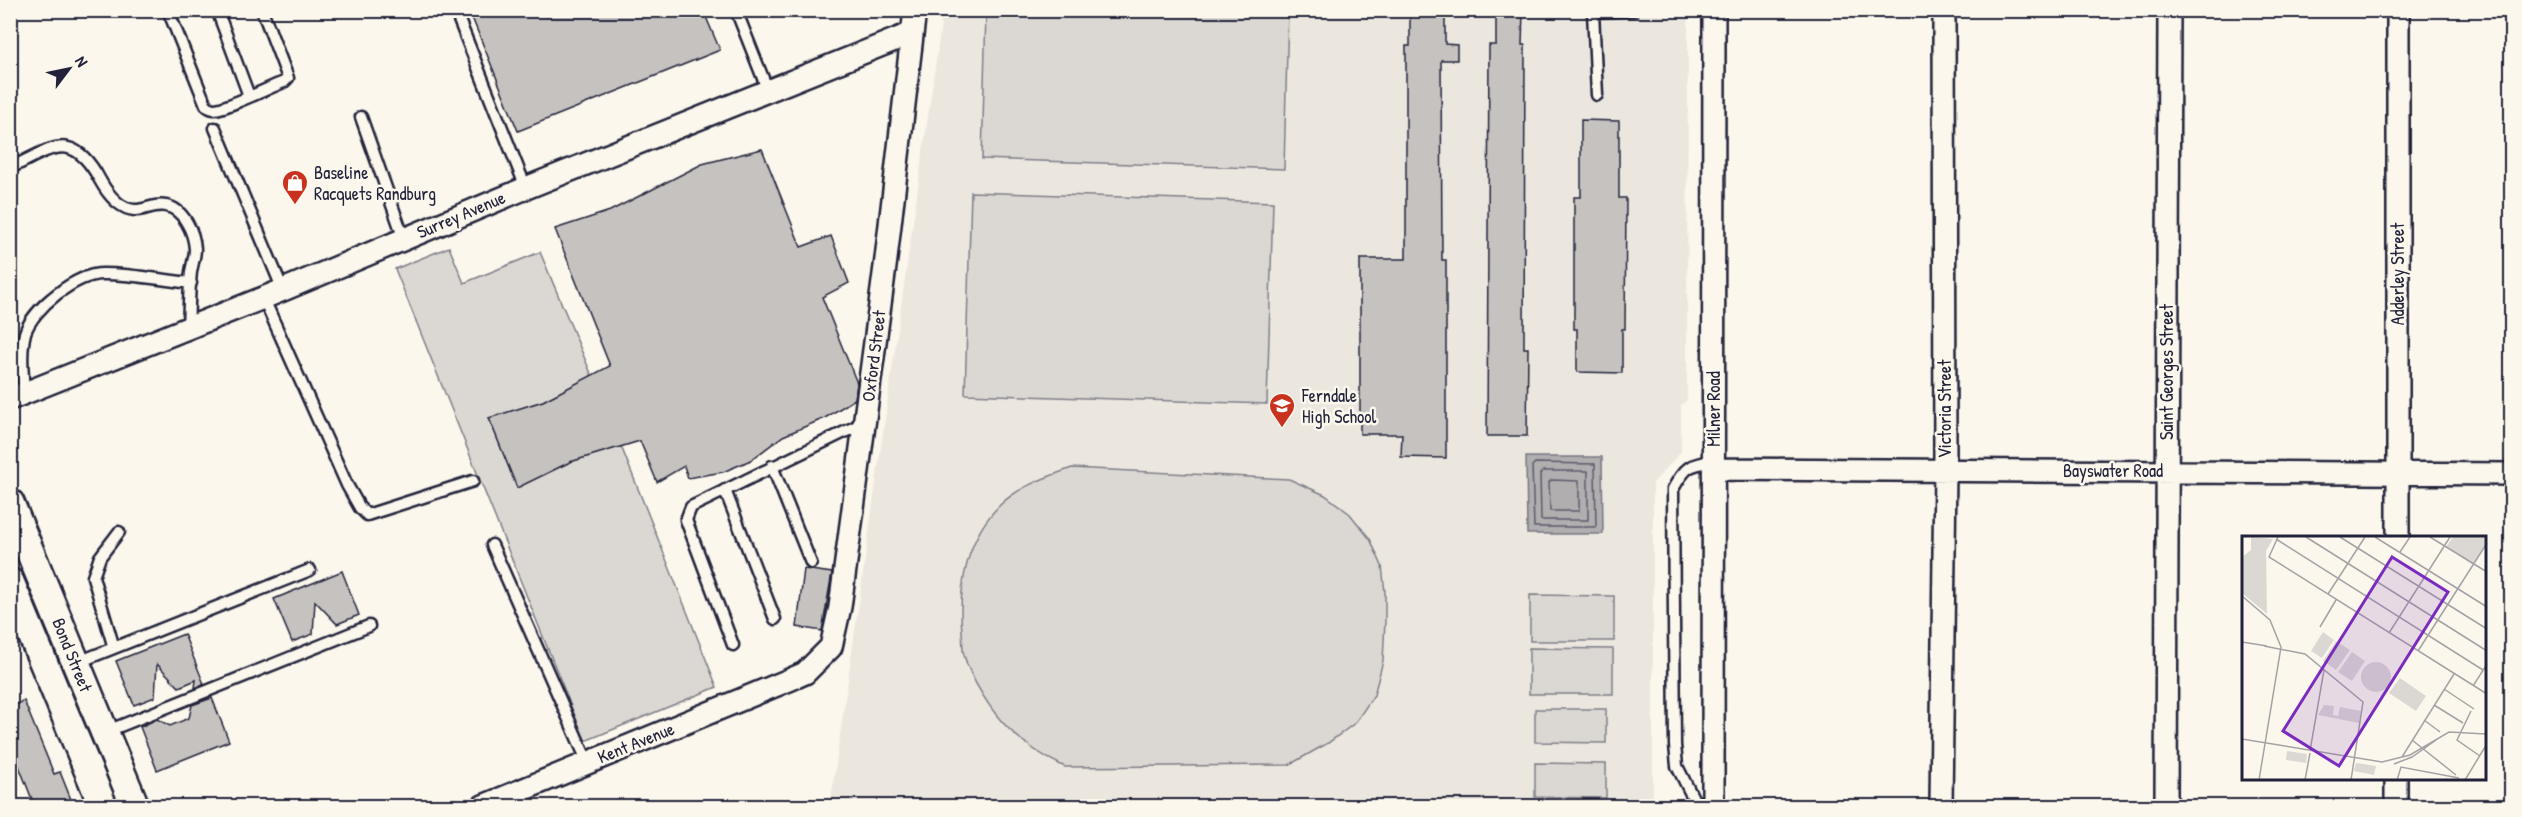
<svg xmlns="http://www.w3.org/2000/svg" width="2522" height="817" font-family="'Patrick Hand',sans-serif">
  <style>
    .built { fill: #ebe7df }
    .green { fill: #dbd8d3; stroke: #7e7d87; stroke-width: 1.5 }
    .water { fill: #b1aeb0; stroke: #787681; stroke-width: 1.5 }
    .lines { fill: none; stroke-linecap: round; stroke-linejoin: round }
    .shore { stroke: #5b5a6a; stroke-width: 1.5 }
    .building { fill: #c6c2c0; stroke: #22223b; stroke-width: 1.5 }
    .service-casing { stroke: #22223b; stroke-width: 15 }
    .minor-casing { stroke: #22223b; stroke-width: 26 }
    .tertiary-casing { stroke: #22223b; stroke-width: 32 }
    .service { stroke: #fbf7ec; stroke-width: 10 }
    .minor { stroke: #fbf7ec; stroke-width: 21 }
    .tertiary { stroke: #fbf7ec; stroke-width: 27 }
    .labels { text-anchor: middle; stroke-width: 5; stroke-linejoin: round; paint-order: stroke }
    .poi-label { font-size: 18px; fill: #22223b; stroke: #fbf7ec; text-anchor: start }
    .street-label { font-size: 18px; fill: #22223b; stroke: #fbf7ec }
    .inset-road { fill: none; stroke: #a4a2a5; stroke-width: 1.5 }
    .view { fill: #7b2cbf; fill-opacity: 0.15; stroke: #7b2cbf; stroke-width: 3 }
    .inset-edge { fill: none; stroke: #22223b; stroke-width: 3 }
  </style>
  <rect width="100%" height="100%" fill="#fbf7ec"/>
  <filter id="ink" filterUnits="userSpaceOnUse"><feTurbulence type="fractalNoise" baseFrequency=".0167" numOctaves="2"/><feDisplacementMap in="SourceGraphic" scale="12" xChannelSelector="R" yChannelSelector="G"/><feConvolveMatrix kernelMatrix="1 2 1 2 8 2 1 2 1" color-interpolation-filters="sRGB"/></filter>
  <g filter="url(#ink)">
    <path class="built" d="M943 11H1688L1687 400 1681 405V452L1653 483V800L1661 806H830Z"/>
    <path class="green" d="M986 11H1288L1284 169 982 159Z
      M971 192 1273 202 1267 404 965 394Z
      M449 247 464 283 540 252 592 376 543 401 489 418 517 487 570 462 621 446 717 687 585 741 395 269Z
      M1072 468 1289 479 1325 495 1350 514 1370 539 1382 566 1385 592V621L1383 661 1374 695 1355 723 1328 743 1289 765 1065 767C1044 757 1026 746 1009 729 992 713 970 678 964 655 962 648 963 640 962 632 958 588 966 538 1000 505 1019 486 1047 477 1072 468Z
      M1530 595 1614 596V641H1530Z
      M1529 648 1613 649V694H1529Z
      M1535 709H1606V743L1535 742Z
      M1535 763 1606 764V798L1535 797Z"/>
    <path class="water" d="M1526 457H1602L1603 534H1527Z"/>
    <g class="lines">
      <path class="shore" d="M1535 463 1595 464 1596 527H1534L1532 466Z
        M1543 471H1588V520H1541L1540 474Z
        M1552 480 1579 481V511H1550L1549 482Z"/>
    </g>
    <path class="building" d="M469 10H703L720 50 518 131Z
      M1410 10H1445V44L1457 45V60H1441L1442 260H1446V458L1401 457 1402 434H1360V259H1406V46H1410Z
      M1496 10H1523L1522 45H1525L1524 348H1528L1527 436H1487L1489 45H1496Z
      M1581 120 1619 121V198H1626L1625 329H1622V373L1577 372V329H1574V197H1581Z
      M762 149 801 247 831 236 849 283 822 297 857 383 855 399 825 418 783 436 751 460 723 472 688 478 684 466 657 482 640 441 570 462 517 488 489 418 543 401 610 366 555 229 610 211 702 164Z
      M804 569 832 573 822 631 797 627Z
      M342 571 359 615 337 624 315 601 313 634 292 642 274 599Z
      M184 634 204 684 195 688 196 680 179 687 157 664 155 697 134 705 116 661Z
      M212 698 229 741 157 770 140 727 157 719 170 726 189 718 192 705Z
      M24 701 54 774 60 772 74 807H35L17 761 10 764V707Z"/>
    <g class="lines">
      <defs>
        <path id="service" d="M168 10 206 105C209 107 210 109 214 109 226 109 270 87 284 82L288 78 262 10
          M217 10 249 96
          M455 10 526 188
          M736 10 768 91
          M1597 95 1593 12 1633 10
          M361 117 404 239
          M215 128 283 290
          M10 168C48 151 69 129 96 173 102 184 108 195 118 203 138 219 149 202 166 206 184 209 194 233 195 249 195 257 192 265 191 272 189 290 189 309 188 327
          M263 297 347 485 360 508 367 515 473 481
          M24 393C23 373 20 353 25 333 33 308 76 274 103 274 132 274 162 280 191 283
          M772 466 811 563
          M725 490 775 619
          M492 545 588 763
          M733 645 686 520 691 507 865 422
          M114 648 93 577 100 557 119 532
          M76 663 310 570
          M105 732 369 626
          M1699 806 1695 802 1677 766 1675 745 1673 489C1686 466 1688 465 1714 461"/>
        <path id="minor" d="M10 399 283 290 526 188 912 33
          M1714 469 2512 474
          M2398 538V10
          M483 806 789 680 805 673 831 647 840 607 886 259 915 10
          M1713 806 1714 10
          M1941 806 1945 470 1944 10
          M2166 806 2169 10
          M2396 806V780"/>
        <path id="tertiary" d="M10 503 135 806
          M10 582 103 806"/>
      </defs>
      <use href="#service" class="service-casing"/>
      <use href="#minor" class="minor-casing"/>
      <use href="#tertiary" class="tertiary-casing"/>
      <use href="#service" class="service"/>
      <use href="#minor" class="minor"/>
      <use href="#tertiary" class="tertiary"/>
    </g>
  </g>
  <defs>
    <symbol id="shop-pin" viewBox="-11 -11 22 30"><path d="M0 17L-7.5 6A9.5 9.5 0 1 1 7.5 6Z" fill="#c8321e" stroke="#fbf7ec"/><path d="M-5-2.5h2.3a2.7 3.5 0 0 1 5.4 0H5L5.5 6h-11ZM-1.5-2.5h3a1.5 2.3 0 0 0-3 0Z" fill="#fff"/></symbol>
    <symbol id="school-pin" viewBox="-11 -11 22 30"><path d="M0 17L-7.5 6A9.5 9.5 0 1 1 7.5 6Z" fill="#c8321e" stroke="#fbf7ec"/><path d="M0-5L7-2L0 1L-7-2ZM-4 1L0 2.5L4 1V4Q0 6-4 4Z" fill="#fff"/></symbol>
  </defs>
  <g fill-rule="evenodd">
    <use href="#shop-pin" x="280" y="168" width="30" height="40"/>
    <use href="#school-pin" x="1267" y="391" width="30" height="40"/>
  </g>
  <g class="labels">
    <g class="poi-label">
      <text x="314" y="179">Baseline<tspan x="314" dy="21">Racquets Randburg</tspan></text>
      <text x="1302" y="402">Ferndale<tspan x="1302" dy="21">High School</tspan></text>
    </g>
    <g class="street-label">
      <text transform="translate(461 215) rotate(-23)" y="6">Surrey Avenue</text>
      <text transform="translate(2398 274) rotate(-90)" y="6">Adderley Street</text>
      <text transform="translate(874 356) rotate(-83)" y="6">Oxford Street</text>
      <text transform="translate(2167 372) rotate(-90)" y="6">Saint Georges Street</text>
      <text transform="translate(1714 409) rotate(-90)" y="6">Milner Road</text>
      <text transform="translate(1945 409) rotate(-90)" y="6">Victoria Street</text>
      <text x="2113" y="477">Bayswater Road</text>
      <text transform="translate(72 655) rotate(68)" y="6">Bond Street</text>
      <text transform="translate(636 743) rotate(-22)" y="6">Kent Avenue</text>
    </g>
  </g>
  <g transform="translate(2242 536)">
    <rect width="244" height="244" fill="#fbf7ec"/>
    <path d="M9 1 31 3 24 15 25 78 0 57V21L9 14ZM211 1H244V8L231 29 204 11ZM81 96 92 104 80 122 69 115ZM94 105 108 114 94 134 81 125ZM110 116 123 125 110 145 96 136ZM119 141a15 15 0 1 1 30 0a15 15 0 1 1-30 0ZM158 142 184 160 174 175 147 157ZM82 169 92 170 91 179 96 180 98 171 119 175 117 187 76 179ZM45 215 65 218 64 227 44 224ZM114 227 134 230 132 239 112 235Z" fill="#dbd8d3"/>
    <path class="inset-road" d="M36 1 27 21 245 158M64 1 245 115M98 1 245 93M133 1 245 71M188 1 245 36M34 3 241 134M158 16 168 1M86 58 123 1M0 60 28 84 39 111 17 244M78 91 94 64M147 97 208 1M0 106 25 110M22 110 63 118 121 166 109 244M176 115 245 7M231 150 245 128M202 153 232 173M192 169 221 187M229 175 215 204 238 220M182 184 198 196M0 203 140 226 168 219 207 196 244 198M170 204 214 239M68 215 82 134M160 221 212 138M152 228 170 221 197 202M63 244 68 217M155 244 159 231 217 242M223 244 243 211"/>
    <path class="view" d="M150 21 206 56 97 230 41 195Z"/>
    <rect width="244" height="244" class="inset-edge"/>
  </g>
  <rect width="2522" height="817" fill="none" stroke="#fbf7ec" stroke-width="36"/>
  <rect x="18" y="18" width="2486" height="781" fill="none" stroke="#22223b" stroke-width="2" filter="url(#ink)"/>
  <g transform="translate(69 69) rotate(58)" stroke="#fbf7ec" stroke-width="4.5" paint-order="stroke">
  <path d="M0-4.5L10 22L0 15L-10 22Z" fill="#22223b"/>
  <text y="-9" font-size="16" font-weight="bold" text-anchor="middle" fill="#22223b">N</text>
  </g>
</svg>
